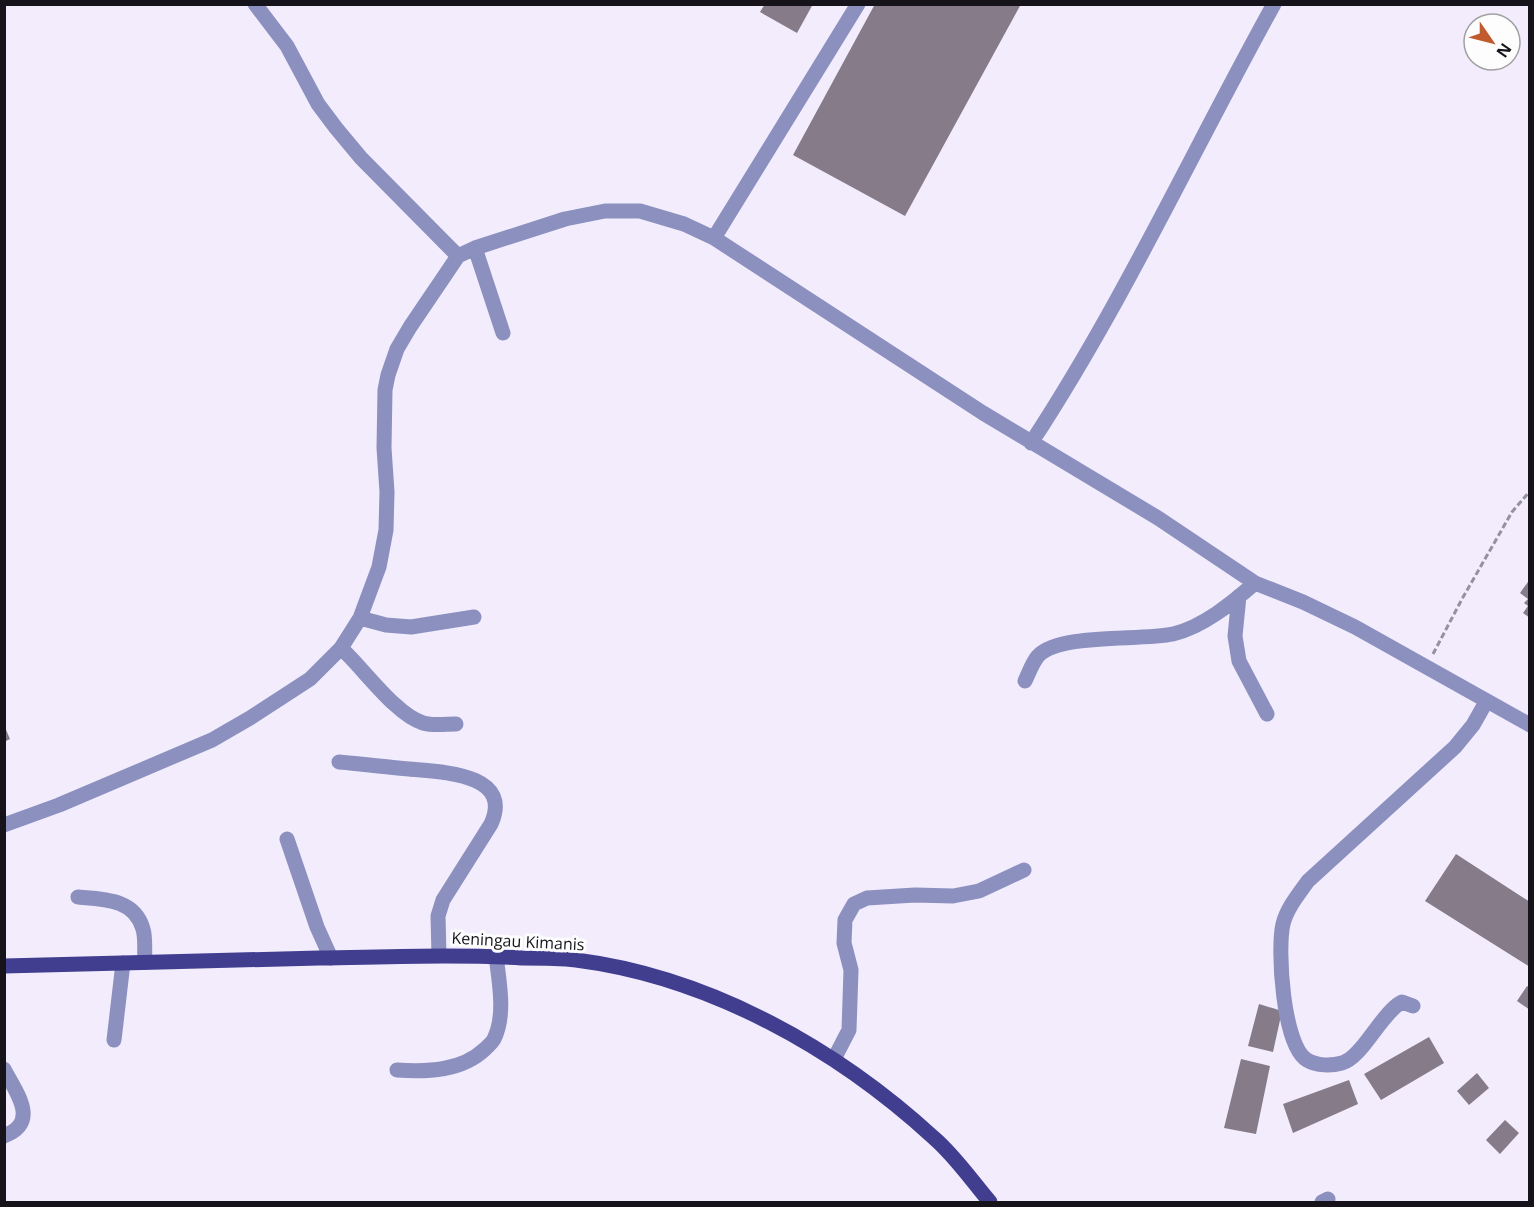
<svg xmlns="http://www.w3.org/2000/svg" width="1534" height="1207" font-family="'Open Sans',sans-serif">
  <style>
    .building { fill: #867b88 }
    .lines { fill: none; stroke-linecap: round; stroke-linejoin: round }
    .path { stroke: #95919d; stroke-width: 3; stroke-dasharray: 6 3; stroke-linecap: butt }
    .minor { stroke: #8c90bf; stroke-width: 15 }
    .major { stroke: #413e90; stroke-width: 15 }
    .labels { text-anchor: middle; stroke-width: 6; stroke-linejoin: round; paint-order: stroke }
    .street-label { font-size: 16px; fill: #16141a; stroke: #fdfdfd }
  </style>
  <rect width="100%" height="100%" fill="#f2ecfd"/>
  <path class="building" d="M765 4H813L797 33 760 12Z
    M875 4H1021L905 216 793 155Z
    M1530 579V618L1523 613 1528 606 1524 603 1528 599 1520 593Z
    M4 725 10 739 4 742Z
    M1456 854 1530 902V967L1425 901Z
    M1527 986 1530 988V1010L1517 1001Z
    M1259 1004 1282 1011 1273 1052 1248 1046Z
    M1429 1037 1444 1063 1381 1100 1364 1074Z
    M1241 1059 1270 1066 1256 1134 1224 1128Z
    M1477 1073 1489 1088 1469 1105 1457 1091Z
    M1349 1080 1358 1104 1293 1133 1283 1104Z
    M1505 1120 1519 1133 1500 1154 1486 1140Z"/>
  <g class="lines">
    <path class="path" d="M1433 654 1462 599 1512 512 1530 491"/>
    <path class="minor" d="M255 4 287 46 318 104 336 128 361 158 458 256
      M714 238 858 4
      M475 248 503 333
      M1031 443C1123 303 1193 150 1274 4
      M1239 596 1235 636 1239 661 1267 714
      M360 618 386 625 411 627 474 617
      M341 648C363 668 396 715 423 723 433 726 446 724 456 724
      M1025 681C1029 673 1032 663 1038 656 1059 633 1140 641 1173 634 1203 627 1232 603 1255 583
      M339 762C363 764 386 767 409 769 440 772 514 773 491 824L443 900 438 916 439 955
      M4 825 59 805 212 740 250 718 310 679 341 648 360 618 379 567 386 530 387 492 384 448 385 390 388 375 397 349 410 327 458 256 475 248 565 219 605 211H640L684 224 714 238 983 413 1158 518 1255 583 1303 602 1355 627 1530 725
      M287 839 317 927 331 958
      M78 897C104 899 135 899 143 929 146 939 144 952 145 962
      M1413 1006 1402 1002C1382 1012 1362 1058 1342 1063 1331 1066 1317 1066 1307 1060 1283 1046 1277 949 1283 924 1287 908 1298 895 1308 881L1455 747 1473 725 1486 702
      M114 1040 123 963
      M834 1059 849 1030 851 970 844 943 845 920 854 904 867 898 915 895 953 896 979 891 1024 870
      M4 1069C15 1091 41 1122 4 1136
      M397 1070C428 1072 462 1071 485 1049 488 1046 492 1043 494 1039 506 1015 499 981 496 956
      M1322 1202 1328 1199"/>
    <path class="major" d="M4 966C109 963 214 961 319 958 387 957 455 954 522 958 540 958 558 958 576 960 709 977 836 1048 934 1138 955 1156 972 1181 990 1202"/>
  </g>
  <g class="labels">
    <g class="street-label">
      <text transform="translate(518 941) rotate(3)" y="6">Keningau Kimanis</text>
    </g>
  </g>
  <rect width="1534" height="1207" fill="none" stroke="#16141a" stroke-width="12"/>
  <g transform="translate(1492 42) rotate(125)"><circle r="28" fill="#fdfdfd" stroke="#a1a0a2" stroke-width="1.5"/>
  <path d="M0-4.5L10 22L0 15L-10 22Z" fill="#c15b2e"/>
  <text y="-9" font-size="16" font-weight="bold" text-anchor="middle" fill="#16141a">N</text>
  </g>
</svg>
